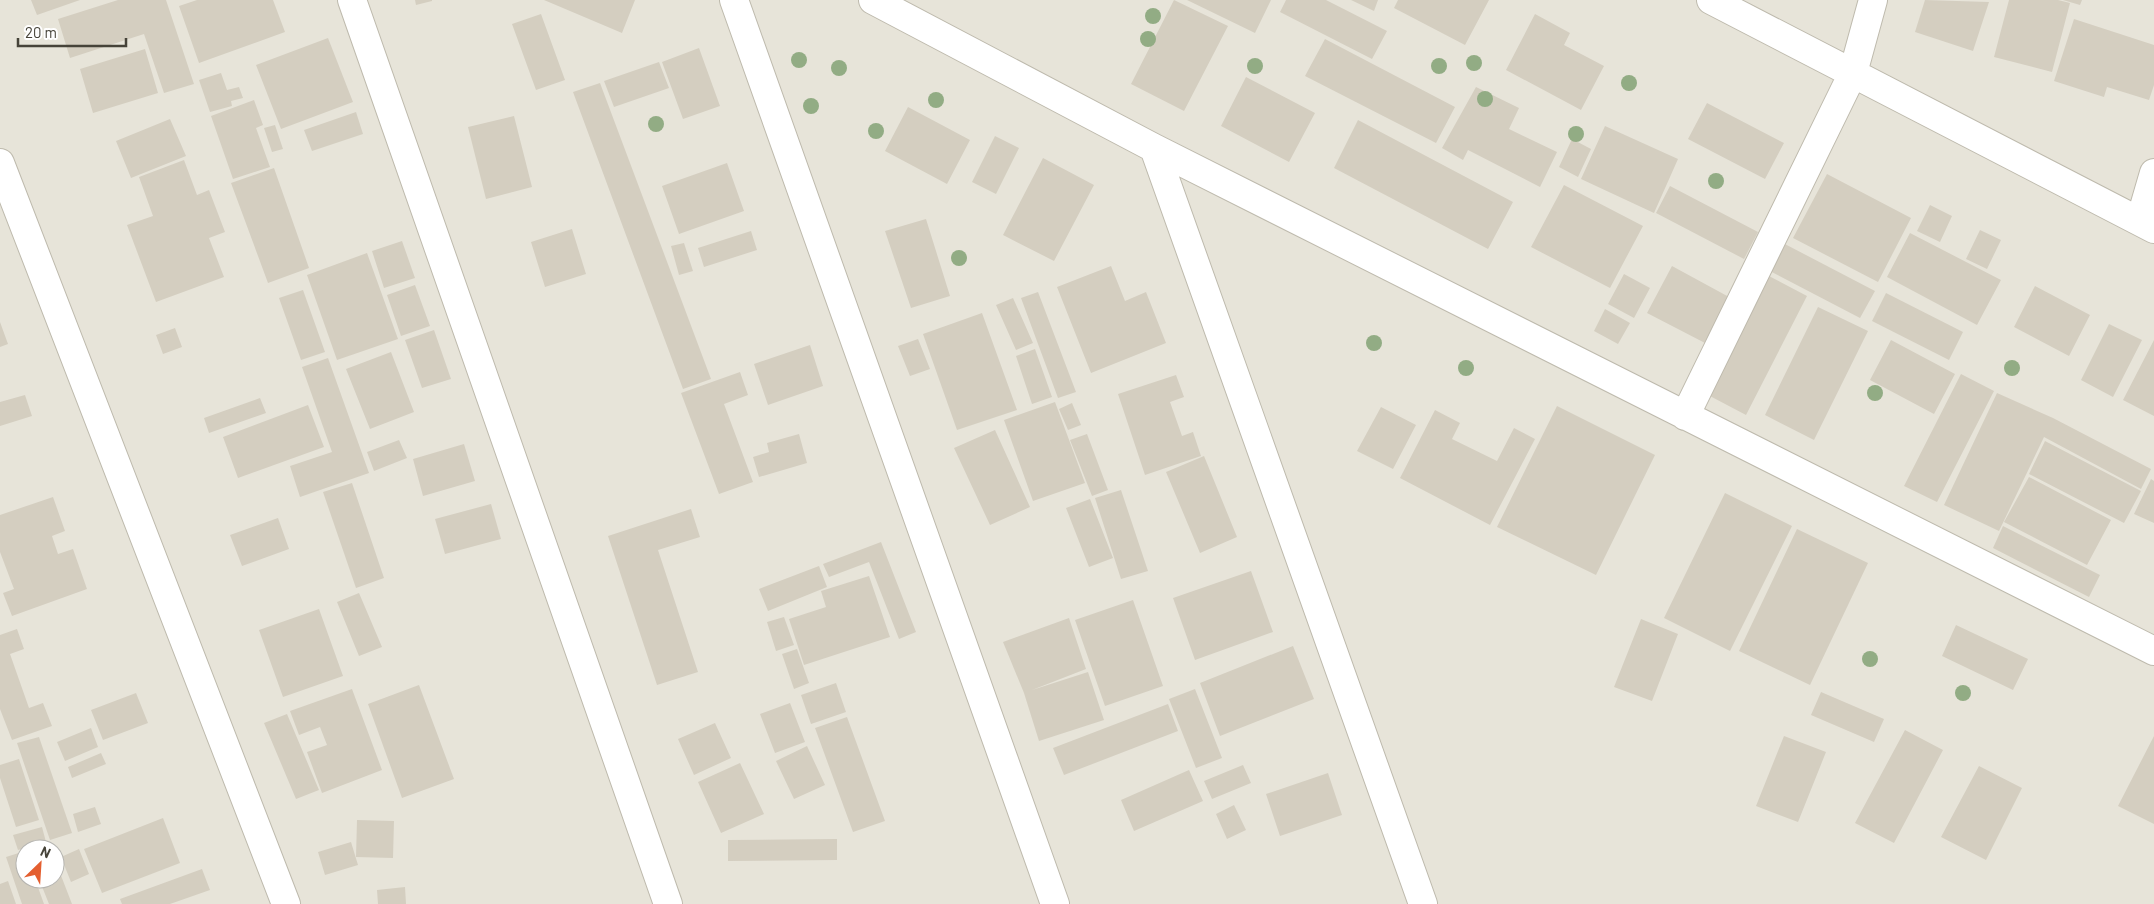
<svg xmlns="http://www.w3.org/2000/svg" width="2154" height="904" font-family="Barlow,sans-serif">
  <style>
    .residential { fill: #e7e4d9; fill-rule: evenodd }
    .building { fill: #d4cec0 }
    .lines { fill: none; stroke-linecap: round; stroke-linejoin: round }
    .minor-casing { stroke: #bebaad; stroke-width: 30 }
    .minor { stroke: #fff; stroke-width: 28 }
    .tree { fill: #92ac84 }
  </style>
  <rect width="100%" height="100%" fill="#f3f1ea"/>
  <path class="residential" d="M0 0H2154V904H0ZM25 849H55V879H25Z"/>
  <path class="building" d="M31 0H80L37 15Z
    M118 0H166L194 84 164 93 144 34 70 58 58 19Z
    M197 0H273L285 32 199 63 179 6Z
    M415 0H432V1L416 5Z
    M544 0H635L622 33Z
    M1174 0 1228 26 1184 111 1131 84Z
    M1187 0H1271L1255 33Z
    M1286 0H1326L1387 31 1372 59 1280 12Z
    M1351 0H1378L1374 11Z
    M1398 0H1489L1465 45 1394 8Z
    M1925 0 1989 2 1973 51 1915 32Z
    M2009 0H2058L2070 3 2052 72 1994 57Z
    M2063 0H2082L2080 5Z
    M541 14 565 80 536 90 512 24Z
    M1535 14 1570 33 1564 45 1604 66 1581 110 1506 70Z
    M2074 19 2154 45V85L2149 100 2107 87 2104 97 2054 81Z
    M328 38 353 102 281 129 256 65Z
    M1325 39 1455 107 1436 143 1305 76Z
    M699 48 720 106 683 119 662 62Z
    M145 49 158 93 93 113 80 69Z
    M659 62 669 88 614 107 604 81Z
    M221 73 227 90 239 87 243 98 231 101 232 106 210 112 199 80Z
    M1246 77 1315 113 1289 162 1221 126Z
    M600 83 711 379 683 389 573 92Z
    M1476 87 1519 108 1509 129 1557 152 1540 187 1468 150 1463 160 1442 148Z
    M254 100 263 125 256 128 270 167 233 179 211 116Z
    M1707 103 1784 143 1765 179 1688 139Z
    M908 107 970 140 947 184 885 151Z
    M356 112 363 134 312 151 304 130Z
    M514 116 532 187 486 199 468 127Z
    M170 119 186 156 131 178 116 141Z
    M1358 120 1513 202 1488 249 1334 168Z
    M275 125 283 149 272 152 264 128Z
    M1605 126 1678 159 1654 213 1581 179Z
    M995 136 1019 148 996 194 972 182Z
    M1572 139 1591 149 1578 177 1559 167Z
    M1043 158 1094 185 1054 261 1003 235Z
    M184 160 197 195 209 190 225 232 209 238 224 277 156 302 127 225 153 216 139 177Z
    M727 163 744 211 679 234 662 186Z
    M274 168 309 268 268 283 231 183Z
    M1827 174 1911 218 1878 282 1793 238Z
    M1564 185 1643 226 1610 288 1531 247Z
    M1670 186 1758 232 1744 259 1656 213Z
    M1930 205 1952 216 1940 242 1917 231Z
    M926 219 950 296 911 308 885 231Z
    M572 229 586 274 545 287 531 242Z
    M1980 230 2001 240 1987 269 1966 259Z
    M751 231 757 250 704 267 698 248Z
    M1910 233 2001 280 1977 325 1887 277Z
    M402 241 415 278 384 288 372 251Z
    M1781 242 1875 291 1860 318 1766 269Z
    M684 243 693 271 679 275 671 246Z
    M367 253 398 339 337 360 307 275Z
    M1111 266 1125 301 1146 292 1166 343 1091 373 1057 287Z
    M1672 266 1729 297 1705 343 1647 313Z
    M1624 274 1650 288 1634 318 1608 304Z
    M1769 276 1807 296 1746 415 1708 395Z
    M415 285 430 326 401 336 387 295Z
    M2035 286 2090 315 2069 356 2014 327Z
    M303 290 325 352 301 360 279 298Z
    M1038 292 1076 392 1058 398 1021 298Z
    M1886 293 1963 332 1949 360 1872 321Z
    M1013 298 1033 343 1016 350 996 305Z
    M1818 307 1868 331 1814 440 1765 415Z
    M1605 309 1630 323 1618 344 1594 331Z
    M982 313 1017 410 957 430 923 334Z
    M0 322 8 344 0 347Z
    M2109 324 2142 340 2113 397 2081 380Z
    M175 328 182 347 163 354 156 335Z
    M434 330 451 379 422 388 405 340Z
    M918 339 930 369 910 376 898 346Z
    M1891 340 1955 374 1934 414 1870 380Z
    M2154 340V416L2123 400Z
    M810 345 823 386 768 405 754 364Z
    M1035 349 1052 397 1032 404 1016 356Z
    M391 352 414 412 370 429 346 369Z
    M328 358 369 473 300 497 290 466 332 452 302 367Z
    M740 372 748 395 724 404 753 482 719 494 681 393Z
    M1961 374 1994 391 1937 502 1904 486Z
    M1176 375 1184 397 1170 402 1182 436 1193 432 1201 456 1145 475 1118 394Z
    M1997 393 2053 418 2151 469 2141 489 2044 437 1999 531 1944 505Z
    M25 395 32 416 0 426V402Z
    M260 398 266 413 209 433 204 418Z
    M1055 402 1085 483 1033 501 1004 420Z
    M1072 403 1081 425 1068 430 1059 409Z
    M308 405 324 447 238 478 223 437Z
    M1557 406 1655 455 1596 575 1497 527Z
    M1381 407 1416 425 1393 469 1357 451Z
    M1435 410 1460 423 1452 439 1497 461 1514 428 1535 439 1490 525 1400 478Z
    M995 430 1030 507 990 525 954 448Z
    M799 434 807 463 759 477 753 457 769 452 767 443Z
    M1087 434 1108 490 1092 496 1070 440Z
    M399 440 407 458 374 471 367 452Z
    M2045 441 2141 491 2124 523 2029 474Z
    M464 444 475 481 423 496 413 459Z
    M1204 456 1237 537 1200 553 1166 472Z
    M2029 477 2111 520 2087 565 2004 522Z
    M2151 479 2154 481V523L2134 514Z
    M352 483 384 578 356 588 323 492Z
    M1121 490 1148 571 1121 579 1095 498Z
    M1725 493 1792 526 1730 651 1664 618Z
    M53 497 65 531 52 536 58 554 73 549 87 589 12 616 3 593 14 589 0 552V515Z
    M1090 499 1113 558 1089 567 1066 508Z
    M491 504 501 539 445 554 435 519Z
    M691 509 700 537 658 550 698 672 657 685 608 536Z
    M278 518 289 549 242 566 230 535Z
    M2003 526 2100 575 2089 597 1993 548Z
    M1797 529 1868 563 1810 685 1739 651Z
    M881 542 916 632 899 639 869 562 829 577 823 564Z
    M819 566 827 587 768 611 759 589Z
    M1251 571 1273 632 1195 660 1173 598Z
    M869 576 890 637 804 665 789 619 826 607 821 591Z
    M359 593 382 647 359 656 337 602Z
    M1133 600 1163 686 1105 706 1075 620Z
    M319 609 343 676 283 697 259 630Z
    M784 617 794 645 776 651 767 622Z
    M1069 618 1086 669 1032 690 1088 672 1104 720 1039 741 1024 693 1003 642Z
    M1641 619 1678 634 1652 701 1614 687Z
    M1956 625 2028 659 2013 690 1942 656Z
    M17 629 24 649 10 654 29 708 43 703 52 726 12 740 0 709V635Z
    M1293 646 1314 699 1220 736 1200 683Z
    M797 649 809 683 794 689 782 654Z
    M836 683 846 712 811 724 801 695Z
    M419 685 454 779 402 798 368 704Z
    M352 689 382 770 322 793 307 752 327 745 320 727 299 735 290 711Z
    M1195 689 1222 758 1196 768 1169 699Z
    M1821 692 1884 719 1874 742 1811 715Z
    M136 693 148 723 103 740 91 710Z
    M790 703 805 742 775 753 760 714Z
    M1168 704 1178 731 1064 775 1053 748Z
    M287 714 319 790 296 799 264 723Z
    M847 717 885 821 853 832 815 728Z
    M715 723 731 758 694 775 678 739Z
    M91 728 98 747 65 761 57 742Z
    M1905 730 1943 750 1894 843 1855 823Z
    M1784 736 1826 752 1798 822 1756 806Z
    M2154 736V824L2118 806Z
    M39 737 72 833 50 840 17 743Z
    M807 746 825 785 794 799 776 761Z
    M101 753 106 764 72 778 68 767Z
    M19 759 39 820 16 827 0 778V765Z
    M740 763 764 814 721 833 698 782Z
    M1243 765 1251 783 1212 799 1204 781Z
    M1979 766 2022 788 1986 860 1941 837Z
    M1189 770 1203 801 1134 831 1121 800Z
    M1328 773 1342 815 1280 836 1266 794Z
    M1234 805 1246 830 1227 839 1216 814Z
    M95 807 101 824 78 832 73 814Z
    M163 818 180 863 102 893 84 849Z
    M357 820 394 821 393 858 356 857Z
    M42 827 46 842 18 850 13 835Z
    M837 839V860L728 861V840Z
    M49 842 51 849H32Z
    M351 842 358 865 325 875 318 852Z
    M79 849 89 874 71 882 61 857Z
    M25 851V879H35L44 904H22L6 857Z
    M55 860 72 904H49L39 879H55Z
    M202 869 210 890 170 904H122L120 899Z
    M8 881 16 904H0V884Z
    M405 887 406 904H378L377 890Z"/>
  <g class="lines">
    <defs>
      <path id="minor" d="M352 0 668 904
        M734 0 1055 904
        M873 0 1154 148 2154 651
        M1711 0 2154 229
        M1154 148 1423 904
        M0 163 286 904
        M2140 221 2154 173
        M1685 416 1853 73 1873 0"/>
    </defs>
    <use href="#minor" class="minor-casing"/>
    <use href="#minor" class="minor"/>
  </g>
  <g class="tree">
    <circle cx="1153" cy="16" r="8"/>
    <circle cx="1148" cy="39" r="8"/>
    <circle cx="799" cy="60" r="8"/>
    <circle cx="1474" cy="63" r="8"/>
    <circle cx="1255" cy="66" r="8"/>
    <circle cx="1439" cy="66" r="8"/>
    <circle cx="839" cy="68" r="8"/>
    <circle cx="1629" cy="83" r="8"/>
    <circle cx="1485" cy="99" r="8"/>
    <circle cx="936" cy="100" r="8"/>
    <circle cx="811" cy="106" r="8"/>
    <circle cx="656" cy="124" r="8"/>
    <circle cx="876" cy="131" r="8"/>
    <circle cx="1576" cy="134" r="8"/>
    <circle cx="1716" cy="181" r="8"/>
    <circle cx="959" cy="258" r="8"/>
    <circle cx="1374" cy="343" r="8"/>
    <circle cx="1466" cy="368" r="8"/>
    <circle cx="2012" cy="368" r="8"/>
    <circle cx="1875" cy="393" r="8"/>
    <circle cx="1870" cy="659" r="8"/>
    <circle cx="1963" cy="693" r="8"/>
  </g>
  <g transform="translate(40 864) rotate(25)"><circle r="24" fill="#ffffff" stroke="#b5b4b0"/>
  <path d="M0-4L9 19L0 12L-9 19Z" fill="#e45f30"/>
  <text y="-8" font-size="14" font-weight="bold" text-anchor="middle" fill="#464339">N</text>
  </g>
  <path d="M18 38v8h108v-8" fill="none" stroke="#464339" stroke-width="2.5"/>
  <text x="25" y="38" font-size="15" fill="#464339" stroke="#ffffff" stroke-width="4" paint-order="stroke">20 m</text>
</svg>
